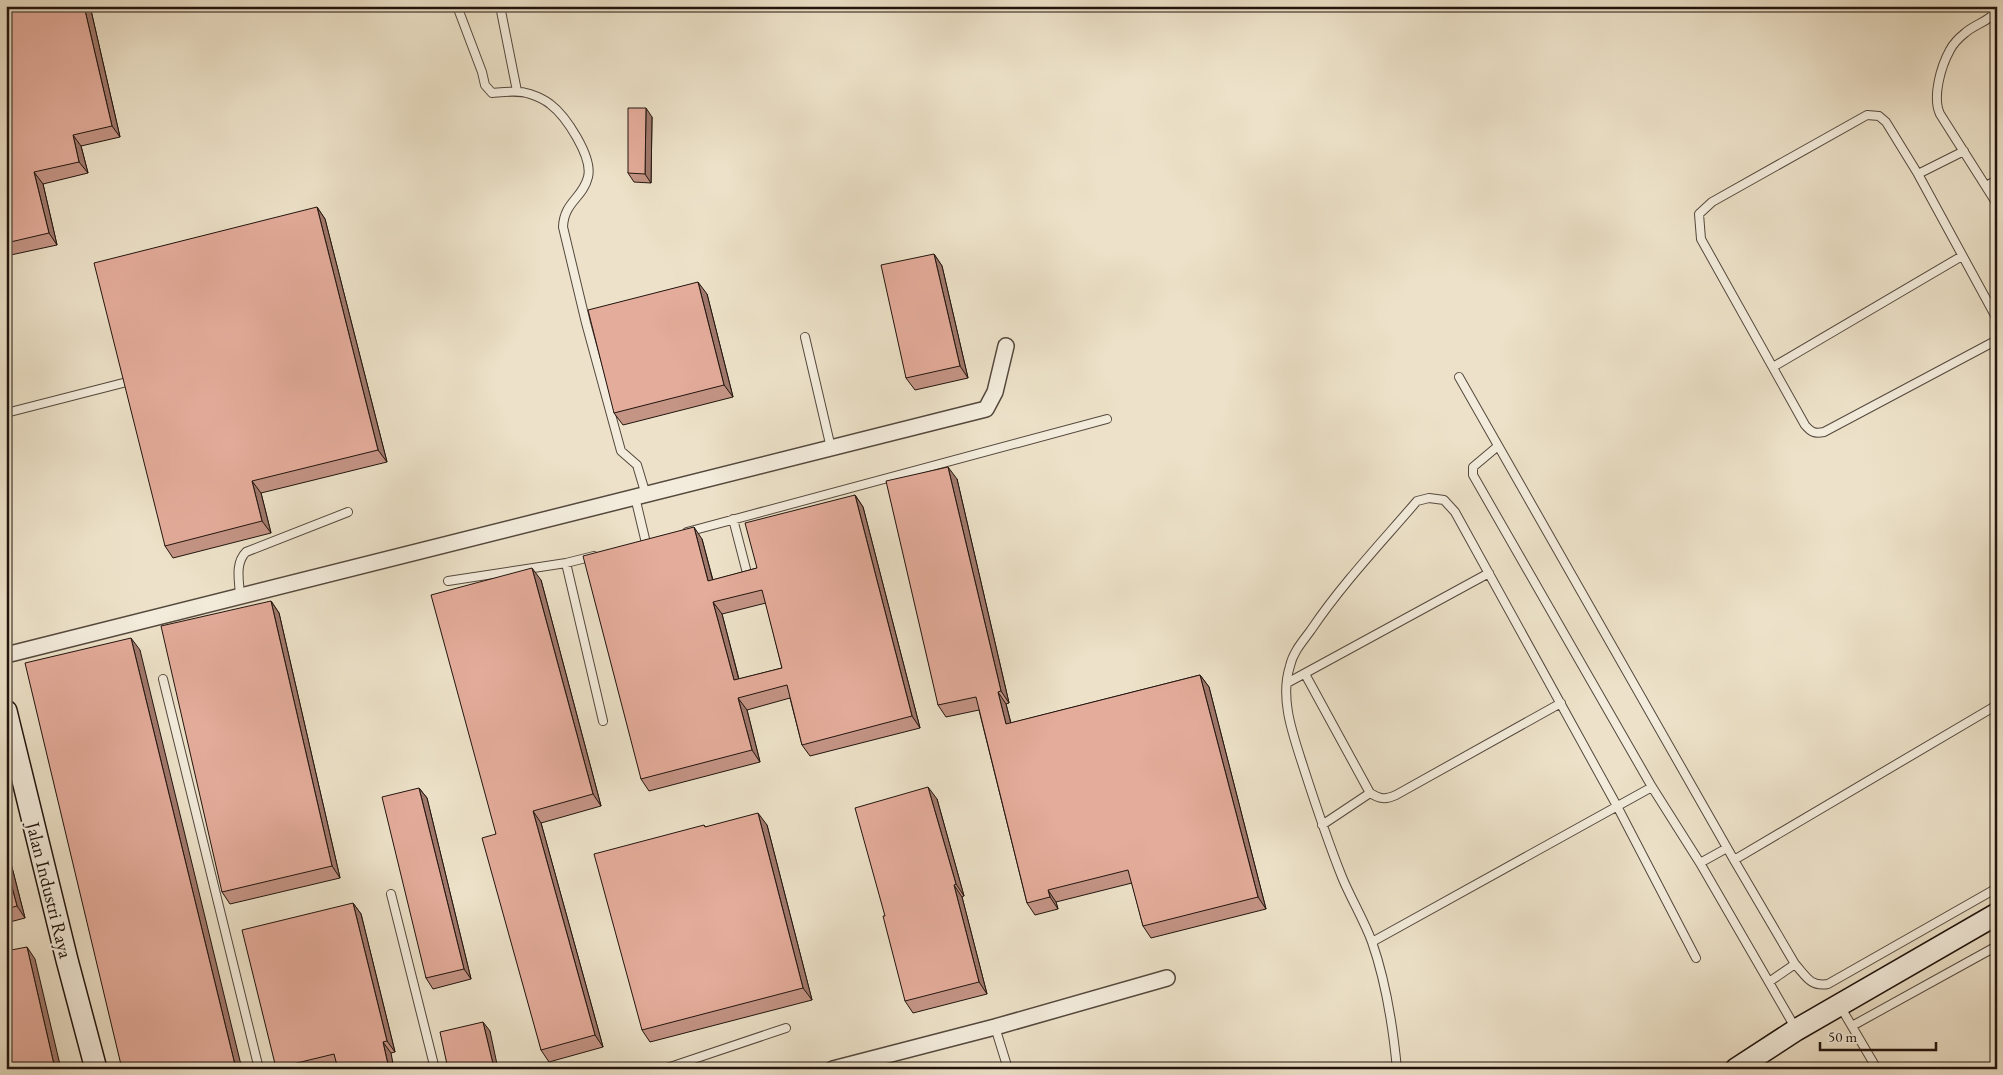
<svg xmlns="http://www.w3.org/2000/svg" width="2003" height="1075" font-family="'EB Garamond',serif">
  <style>
    .lines { fill: none; stroke-linecap: round; stroke-linejoin: round }
    .lane-casing { stroke: #54483d; stroke-width: 10 }
    .street-casing { stroke: #54483d; stroke-width: 18 }
    .secondary-casing { stroke: #21140e; stroke-width: 24 }
    .lane { stroke: #f3ecdc; stroke-width: 8 }
    .street { stroke: #f3ecdc; stroke-width: 15 }
    .secondary { stroke: #f3ecdc; stroke-width: 21 }
    .wall { fill: #c49485; stroke: #21140e; fill-rule: evenodd }
    .shaded-wall { fill: #a0786c; stroke: #21140e }
    .building { fill: #e4ac9b; stroke: #21140e; fill-rule: evenodd }
    .labels { text-anchor: middle; stroke-width: 4.5; stroke-linejoin: round; paint-order: stroke }
    .street-label { font-size: 19px; fill: #21140e; stroke: #f3ecdc }
  </style>
  <rect width="100%" height="100%" fill="#ede2c9"/>
  <filter id="stains"><feTurbulence type="fractalNoise" baseFrequency=".004" numOctaves="4"/><feColorMatrix values="0 0 0 0 .2 0 0 0 0 .09 0 0 0 0 .02 0 0 0 .5 -.17"/></filter>
  <radialGradient id="worn" r=".72"><stop offset=".6" stop-color="#630" stop-opacity="0"/><stop offset="1" stop-color="#630" stop-opacity=".3"/></radialGradient>
  <g class="lines">
    <defs>
      <path id="lane" d="M457 6 482 72 485 85 492 93C505 92 518 90 530 94 536 96 545 100 550 104 566 116 593 157 588 177 583 198 564 202 563 227L586 323 621 451 637 465 646 495
        M500 6 517 91
        M1997 11C1988 22 1975 24 1965 33 1960 37 1953 44 1950 50 1941 66 1932 97 1940 114L1997 204
        M1918 174 1964 151
        M1986 186 1997 180
        M1997 319 1918 174 1886 122 1879 116 1867 115 1712 202 1699 214 1701 239 1805 425C1811 432 1814 434 1824 432L1997 340
        M805 337 831 448
        M1773 367 1962 256
        M1459 377 1734 860 1795 964
        M6 413 123 383
        M1498 446 1473 467V475L1652 787 1700 863 1796 1029
        M635 497 646 543
        M733 519 747 573
        M687 532 1107 419
        M566 563 603 721
        M448 581 566 563 594 556
        M240 595C239 580 235 563 246 552L348 512
        M1305 674 1370 793C1380 799 1385 800 1396 795L1561 703
        M163 679 259 1069
        M1287 683 1489 573
        M1322 825 1370 793
        M1734 860 1997 705
        M1700 863 1727 848
        M391 894 435 1069
        M1372 942 1652 787
        M1769 982 1795 964C1806 976 1810 987 1828 984L1997 888
        M1840 1006 1877 1069
        M1852 1026 1997 946
        M995 1027 1008 1069
        M664 1069 786 1028
        M1397 1069C1393 1027 1386 982 1372 942 1364 920 1351 899 1342 877 1328 842 1316 806 1304 769 1294 737 1279 700 1290 666 1293 652 1303 641 1311 630 1342 584 1381 543 1417 501L1429 498 1444 500 1455 512 1617 806 1696 958"/>
      <path id="street" d="M6 655 986 409 995 392 1006 346
        M833 1069 995 1027 1167 978"/>
      <path id="secondary" d="M6 711 67 960 96 1069
        M1736 1069 1796 1030 1997 914"/>
    </defs>
    <use href="#lane" class="lane-casing"/>
    <use href="#street" class="street-casing"/>
    <use href="#secondary" class="secondary-casing"/>
    <use href="#lane" class="lane"/>
    <use href="#street" class="street"/>
    <use href="#secondary" class="secondary"/>
  </g>
  <path class="wall" d="M6 6H90L120 137 81 146 88 173 43 184 57 245 6 256Z
    M652 117 651 183 634 182 628 173Z
    M317 207 325 219 387 462 261 493 271 533 173 558 165 546Z
    M934 254 942 266 968 378 915 390 906 378Z
    M707 294 733 397 623 425 614 413Z
    M957 479 1009 703 1006 704 1011 723 1200 675 1209 687 1266 909 1151 938 1143 926 1132 883 1056 902 1058 909 1035 915 1027 903 979 710 946 717 938 705Z
    M855 495 863 507 920 728 810 756 802 745 790 698 747 710 760 762 649 791 641 779 702 539 713 580 757 568ZM766 603 782 668 739 679 722 614Z
    M541 580 601 806 541 823 603 1047 549 1062 541 1050 496 834Z
    M271 601 279 613 340 878 230 904 222 892Z
    M419 788 427 798 471 979 433 989 426 978Z
    M937 799 964 896 962 897 987 994 913 1013 905 1001Z
    M704 825 705 827 767 825 812 1000 650 1042 642 1030Z
    M6 844 25 918 6 923Z
    M353 903 361 914 395 1052 326 1069H276V1068Z"/>
  <path class="shaded-wall" d="M84 6H90L120 137 112 126Z
    M646 108 652 117 651 183 645 174Z
    M73 135 81 146 88 173 79 162Z
    M34 172 43 184 57 245 49 233Z
    M317 207 325 219 387 462 378 450Z
    M934 254 942 266 968 378 960 366Z
    M698 282 707 294 733 397 724 385Z
    M948 467 957 479 1009 703 1001 691Z
    M252 481 261 493 271 533 262 521Z
    M855 495 863 507 920 728 912 716Z
    M694 527 702 539 716 593 708 581Z
    M532 568 541 580 601 806 593 794Z
    M271 601 279 613 340 878 332 866Z
    M713 602 722 614 742 692 734 680Z
    M131 638 140 650 242 1069H236Z
    M1200 675 1209 687 1266 909 1258 897Z
    M998 692 1006 704 1014 736 1006 724Z
    M738 698 747 710 760 762 752 750Z
    M928 787 937 799 964 896 956 884Z
    M419 788 427 798 471 979 464 969Z
    M533 811 541 823 603 1047 595 1035Z
    M758 813 767 825 812 1000 803 988Z
    M6 844 25 918 17 906 6 865Z
    M954 885 962 897 987 994 979 982Z
    M1048 890 1056 902 1058 909 1050 897Z
    M353 903 361 914 395 1052 387 1041Z
    M27 947 35 959 61 1069H55Z
    M483 1022 490 1031 498 1069H494Z
    M383 1042 391 1053 394 1069H389Z"/>
  <path class="building" d="M6 6H84L112 126 73 135 79 162 34 172 49 233 6 243Z
    M628 108H646L645 174 628 173Z
    M317 207 378 450 252 481 262 521 165 546 94 263Z
    M934 254 960 366 906 378 881 265Z
    M698 282 724 385 614 413 588 310Z
    M948 467 1001 691 998 692 1006 724 1200 675 1258 897 1143 926 1128 870 1048 890 1050 897 1027 903 976 697 938 705 886 481Z
    M855 495 912 716 802 745 787 685 738 698 752 750 641 779 583 556 694 527 708 581 757 568 745 523ZM762 590 782 668 734 680 713 602Z
    M532 568 593 794 533 811 595 1035 541 1050 482 838 496 834 431 595Z
    M271 601 332 866 222 892 161 626Z
    M131 638 236 1069H122L25 663Z
    M928 787 956 884 954 885 979 982 905 1001 883 916H885L855 808Z
    M419 788 464 969 426 978 382 797Z
    M758 813 803 988 642 1030 594 854 704 825 705 827Z
    M6 865 17 906 6 909Z
    M353 903 387 1041 383 1042 389 1069H338L334 1054 276 1068 242 930Z
    M27 947 55 1069H6V951Z
    M483 1022 494 1068 448 1069 440 1032Z"/>
  <g class="labels">
    <g class="street-label">
      <text transform="translate(50 890) rotate(76)" y="7">Jalan Industri Raya</text>
    </g>
  </g>
  <rect width="2003" height="1075" fill="none" stroke="#ede2c9" stroke-width="25"/>
  <rect x="8" y="8" width="1988" height="1060" fill="none" stroke="#21140e" stroke-width="2.5"/>
  <rect x="12" y="12" width="1978" height="1050" fill="none" stroke="#21140e"/>
  <path d="M1820 1042v8h116v-8" fill="none" stroke="#21140e" stroke-width="2.5"/>
  <text x="1828" y="1042" font-size="15" fill="#21140e" stroke="#f3ecdc" stroke-width="4" paint-order="stroke">50 m</text>
  <rect width="100%" height="100%" filter="url(#stains)"/>
  <rect width="100%" height="100%" fill="url(#worn)"/>
</svg>
